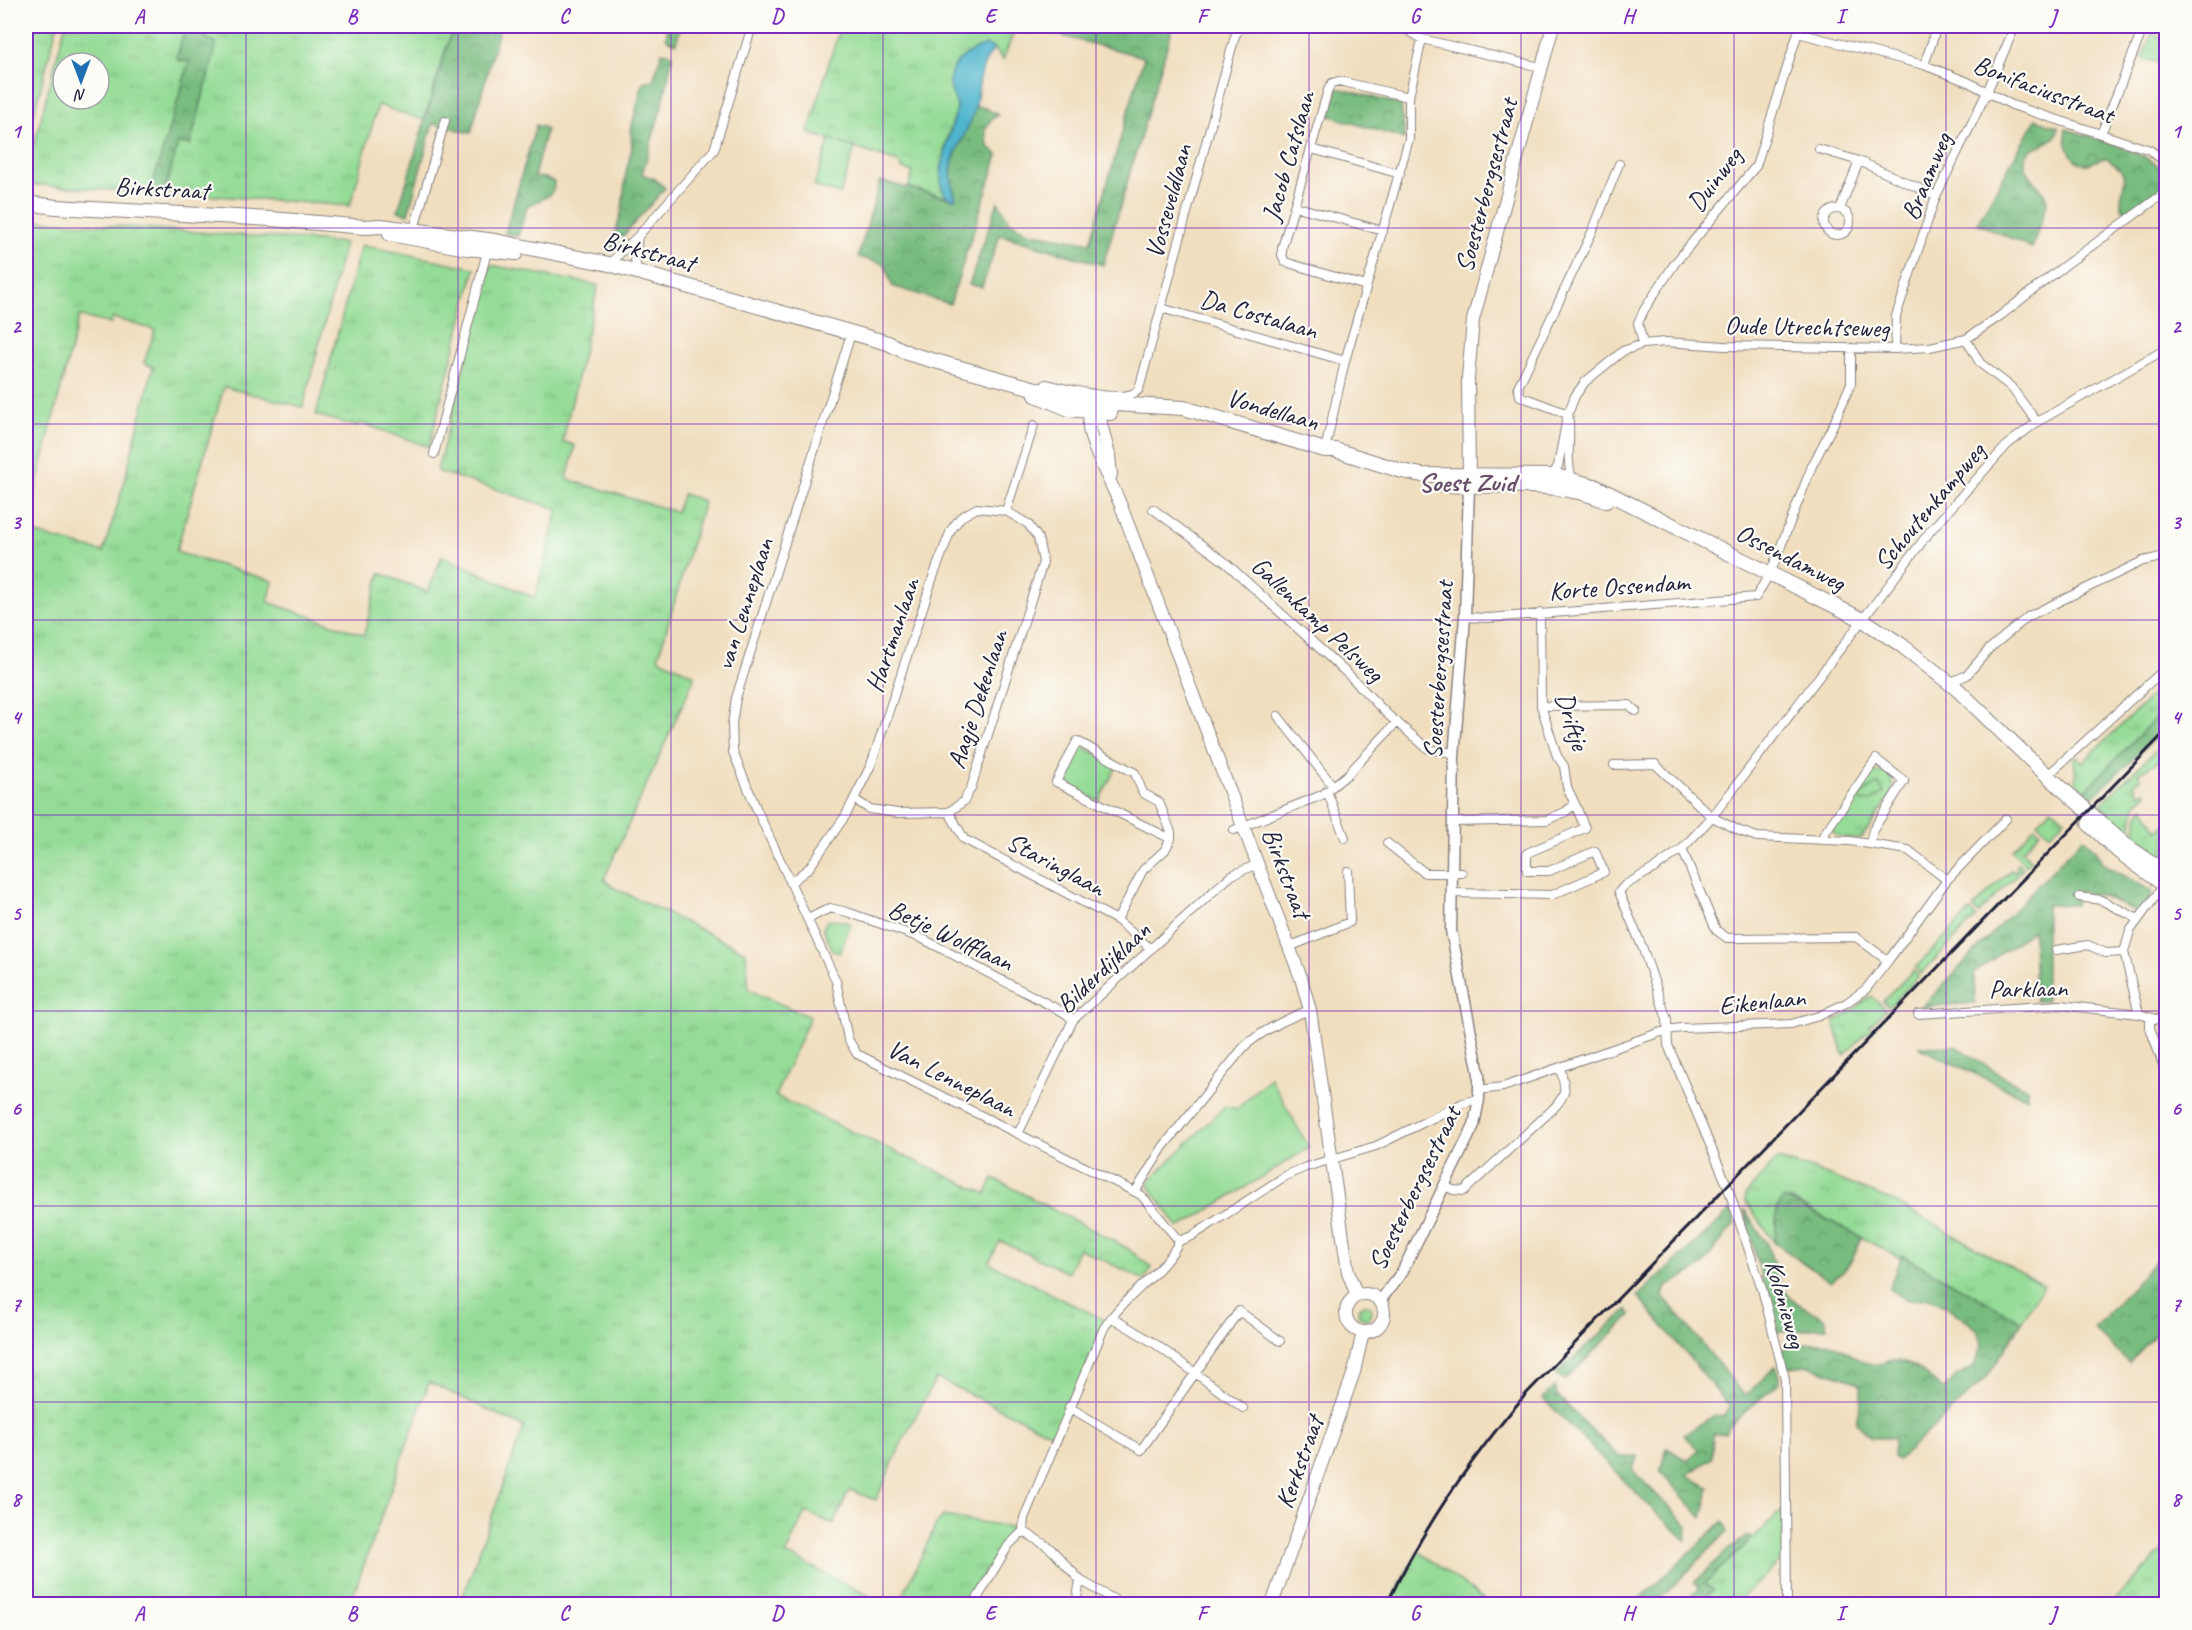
<svg xmlns="http://www.w3.org/2000/svg" width="2192" height="1630" font-family="Caveat,sans-serif">
  <style>
    .grass { fill: url(#grass-tufts); stroke: #5c7f68; stroke-width: 1.5; fill-rule: evenodd }
    .forest { fill: url(#forest-crowns); stroke: #4d6f5d; stroke-width: 1.5 }
    .park { fill: #95dc96; stroke: #5c7f68; stroke-width: 1.5 }
    .water { fill: #50b6ce; stroke: #396c84; stroke-width: 1.5 }
    .lines { fill: none; stroke-linecap: round; stroke-linejoin: round }
    .minor-casing { stroke: #89807d; stroke-width: 10 }
    .tertiary-casing { stroke: #89807d; stroke-width: 13 }
    .secondary-casing { stroke: #89807d; stroke-width: 14 }
    .primary-casing { stroke: #89807d; stroke-width: 16 }
    .minor { stroke: #fff; stroke-width: 8 }
    .tertiary { stroke: #fff; stroke-width: 10 }
    .secondary { stroke: #fff; stroke-width: 12 }
    .primary { stroke: #fff; stroke-width: 14 }
    .rail { stroke: #22223b; stroke-width: 3 }
    .grid { fill: none; stroke: #7b2cbf; stroke-width: 1.5; stroke-opacity: 0.55 }
    .labels { text-anchor: middle; stroke-width: 4.5; stroke-linejoin: round; paint-order: stroke }
    .street-label { font-size: 26px; fill: #22223b; stroke: #fdfcf7 }
    .neighbourhood-label { font-size: 27px; font-weight: bold; fill: #674f6a; stroke: #fdfcf7 }
    .neatline { fill: none; stroke: #7b2cbf; stroke-width: 2 }
    .grid-label { font-size: 20px; text-anchor: middle; font-weight: bold; fill: #7b2cbf }
  </style>
  <defs>
    <pattern id="grass-tufts" width="24" height="20" patternUnits="userSpaceOnUse" patternTransform="scale(1.5)"><rect width="24" height="20" fill="#95dc96"/><path d="M3 7l-1-3M5 7V3M7 7l1-3M15 17l-1-3M17 17v-4M19 17l1-3" fill="none" stroke="#80bc82"/></pattern>
    <pattern id="forest-crowns" width="20" height="18" patternUnits="userSpaceOnUse" patternTransform="scale(1.5)"><rect width="20" height="18" fill="#78bc7f"/><path d="M2 6a3 3 0 1 1 6 0M12 15a3 3 0 1 1 6 0" fill="none" stroke="#629869"/></pattern>
  </defs>
  <rect width="100%" height="100%" fill="#fdfcf7"/>
  <filter id="ink" filterUnits="userSpaceOnUse"><feTurbulence type="fractalNoise" baseFrequency=".0167" numOctaves="2"/><feDisplacementMap in="SourceGraphic" scale="12" xChannelSelector="R" yChannelSelector="G"/><feConvolveMatrix kernelMatrix="1 2 1 2 8 2 1 2 1" color-interpolation-filters="sRGB"/></filter>
  <filter id="wash" filterUnits="userSpaceOnUse"><feTurbulence type="fractalNoise" baseFrequency=".008" numOctaves="4" result="noise"/><feDisplacementMap in="SourceGraphic" scale="24" xChannelSelector="R" yChannelSelector="G"/><feGaussianBlur stdDeviation="1.35" result="paint"/><feColorMatrix in="noise" values="0 0 0 0 0 0 0 0 0 0 0 0 0 0 0 0 0 1.4 0 .05"/><feComposite in="paint" operator="in"/></filter>
  <g filter="url(#wash)">
    <rect width="100%" height="100%" fill="#f0debf"/>
    <path class="grass" d="M26 26H57L26 144Z
      M65 26H186L177 57 178 60 190 62 150 193 26 184V175ZM63 63H99V99H63Z
      M210 26H453L424 120 378 105 350 206 165 192 178 142 190 145 191 141 215 50 206 39Z
      M840 26H1016L1003 60 994 49 987 45 950 86C952 92 956 98 957 104 958 112 953 120 951 127 944 147 935 177 947 197L908 188 913 172 903 169 898 162 808 133Z
      M2152 33 2166 41V65L2142 58Z
      M33 220 345 243 303 407 224 387 176 552 273 581 268 602 364 635 380 573 428 592 442 556 535 598 558 509 437 471 491 265 598 285 563 441 575 446 567 479 676 512 683 494 704 501 658 658 694 675 693 681 604 879 613 887 746 952 749 990 810 1017 775 1096 986 1194 993 1178 1127 1248 1152 1268 1144 1280 1079 1248 1068 1273 1000 1241 989 1263 1107 1321 1056 1436 936 1378 903 1440 876 1500 849 1490 834 1524 805 1512 786 1554 885 1604H460L524 1427 429 1382 350 1604H37L26 1599V531L103 552 124 484 153 367 144 363 155 330 113 318 111 324 79 316 26 526V254Z
      M361 245 475 268 429 447 361 423 355 426 316 415Z
      M2166 682V707L2085 791 2076 782 2074 758 2076 756 2083 762Z
      M2166 740V757L2138 773 2141 779 2134 783 2139 794 2145 791 2147 794 2136 803 2131 830 2117 821 2100 805Z
      M1873 772 1885 773 1891 777 1893 789 1891 796 1861 839C1850 838 1839 840 1832 831L1833 826Z
      M2144 807 2157 830 2166 825V857L2147 845 2135 833 2139 815Z
      M2052 808 2065 819 2050 834 2037 822Z
      M2035 827 2040 831 2022 851 2031 860 2025 865 2012 850Z
      M2018 863 2023 868 1979 914 1973 908 2011 870 2014 872 2018 868 2016 865Z
      M1970 911 1976 917 1921 974 1915 968Z
      M1913 971 1919 976 1889 1007 1883 1001Z
      M1871 996 1886 1009 1869 1027 1872 1031 1866 1033 1844 1056 1834 1021 1848 1014Z
      M1777 1159 1809 1168 1891 1200 2043 1285 2022 1322 1902 1255 1900 1258 1789 1199 1777 1208 1775 1243 1745 1201 1746 1194Z
      M1358 1312a7 7 0 1 1 14 0a7 7 0 1 1-14 0Z
      M1783 1510 1784 1558 1735 1604H1699L1713 1590 1705 1583Z
      M943 1516 1017 1528 1008 1537 963 1604H899L936 1525Z
      M2166 1548V1604H2110Z
      M1418 1551 1490 1604H1389Z"/>
    <path class="forest" d="M186 26H210L206 39 216 42 215 51 191 141 190 145 178 143 165 192 150 193 189 62 178 60 177 57Z
      M453 26H500L471 133 433 123 408 214 398 211Z
      M668 26H681L676 43 668 40 666 37Z
      M1029 26H1173L1103 265 1000 235 982 287 969 285 998 202 1010 222 1028 232 1090 243 1144 57 1031 28Z
      M662 52 673 54 663 102 642 174 655 179 665 188 610 251 622 210 626 172 632 148 631 130 643 82 653 80Z
      M1337 89H1342L1401 105 1405 139 1330 116Z
      M975 106 985 108 998 115 991 120 985 130 988 146 998 155 950 304 892 286 885 264 858 257 880 181 953 199 956 198C941 158 966 142 975 106Z
      M2036 119 2058 127C2058 148 2031 141 2026 157 2019 178 2047 186 2047 203L2032 248 1977 223Z
      M536 125 545 128 546 130 534 177 545 178 554 182C555 199 539 199 527 206L518 236 505 233Z
      M2066 129C2089 137 2154 153 2165 174 2167 178 2166 183 2166 188L2130 214 2121 208C2119 179 2138 180 2106 158 2099 158 2094 163 2087 164 2070 165 2065 142 2066 129Z
      M2166 707V728L2092 797 2085 791Z
      M2083 838 2097 851 2102 863 2151 891V896L2139 913 2101 895 2077 892 2075 905H2046V1001H2035L2033 930 1974 973 1975 1003 1922 1007Z
      M1955 1046 2012 1082 2027 1088V1098L1918 1047Z
      M1784 1198 1861 1237C1855 1257 1848 1270 1831 1282L1775 1243 1777 1208Z
      M1744 1209 1767 1244 1782 1288 1797 1303 1824 1318 1827 1327 1776 1333Z
      M1731 1210 1735 1223 1700 1268 1666 1287 1663 1296 1745 1396 1776 1366 1780 1382C1770 1391 1727 1425 1725 1433L1713 1434 1712 1458 1687 1475 1709 1488 1702 1518 1660 1471 1667 1448 1688 1461 1698 1449 1683 1435 1713 1416H1723L1730 1407 1638 1296Z
      M2166 1249V1323L2129 1363 2094 1329Z
      M1902 1255 2022 1322 1987 1377 1898 1460 1893 1457 1894 1441 1892 1438H1871L1856 1422 1861 1400V1386L1856 1382 1806 1365 1785 1368 1780 1350C1801 1345 1823 1337 1842 1349 1852 1355 1859 1362 1870 1364 1879 1366 1884 1361 1893 1360 1911 1359 1930 1379 1944 1390L1956 1376 1974 1366 1982 1347 1977 1329 1950 1309 1929 1298 1907 1300 1889 1289Z
      M1628 1309 1631 1315 1565 1380 1556 1374Z
      M1555 1386 1557 1395 1619 1457 1638 1456 1632 1470 1688 1526 1686 1540 1651 1508 1543 1398Z
      M1723 1521 1728 1531 1655 1604H1635Z
      M1748 1536 1753 1538 1705 1583 1713 1590 1699 1604H1681L1699 1588 1694 1583 1730 1548Z"/>
    <path class="park" d="M830 139 855 148 840 194 814 186Z
      M1078 745 1118 764 1099 801 1060 781Z
      M1878 783 1884 793 1870 802 1862 801 1858 796Z
      M832 919 851 923 840 953 833 951 823 928 827 921Z
      M1270 1077 1309 1148 1184 1225 1178 1227 1147 1183 1225 1106 1237 1109Z"/>
    <path class="water" d="M987 45 994 49C974 74 982 89 973 115 961 148 942 160 956 199 924 200 953 127 956 112 959 102 951 96 950 86 946 64 969 50 987 45Z"/>
  </g>
  <g filter="url(#ink)">
    <g class="lines">
      <defs>
        <path id="minor" d="M1400 26 1422 39 1540 67
          M1798 33 1924 65 1968 82 2012 105 2150 150 2166 163
          M1924 65 1934 36 1930 26
          M2101 134 2144 26
          M1312 149 1400 174
          M1819 149 1859 161 1936 196
          M1619 164 1593 230 1518 387 1520 396 1568 414 1575 396 1585 382 1623 351 1643 344 1665 342 1725 346 1895 349 1930 347 1966 339 1980 363 2011 387 2037 422
          M1294 206 1383 231
          M1840 209 1859 161
          M1824 222a13 13 0 1 1 26 0a13 13 0 1 1-26 0Z
          M414 229 445 121
          M609 264 638 236 714 150 752 26
          M637 271 635 259 638 236
          M1366 286 1285 262 1282 255V248L1328 90 1332 83 1339 81 1409 97
          M1161 308 1345 361
          M851 334 736 698 732 724 733 752 757 810 836 981 848 1039 857 1054 1135 1192 1141 1195 1179 1241
          M1966 339 2000 316 2064 266 2166 192
          M1643 344 1638 323 1644 310 1675 263 1756 166 1800 26
          M1895 349 1896 316 1936 196 1987 92 2015 26
          M1046 384C1064 388 1127 406 1139 389L1235 36 1241 26
          M1568 414C1572 435 1565 458 1572 479
          M1325 450 1345 361 1409 139V97L1422 39
          M434 454 488 248
          M1552 476 1558 466 1567 417
          M1153 509 1225 562 1351 677 1387 714 1427 748 1432 750 1455 753
          M1006 511 1034 425
          M1540 613 1541 706 1557 756 1564 766 1567 787 1575 804
          M1465 617 1488 618 1756 597 1772 569 1812 466 1834 423 1851 383V349
          M1949 683 1967 675 1989 649 2029 616 2143 561 2166 556
          M1541 706 1629 705 1636 711
          M1278 716 1333 786
          M1614 765 1655 764 1712 817 1740 831 1757 837 1850 841 1908 850 1947 880
          M2048 775 2166 668
          M1327 791 1345 838
          M949 812 964 839 1117 920 1151 949
          M1234 830 1322 795 1348 774 1397 722
          M1822 839 1824 834 1876 759 1904 781 1873 830 1870 843
          M1387 843 1425 873H1462
          M1682 849 1716 930 1727 938 1856 937 1888 961
          M790 883 809 868 846 815 871 765 933 577 951 530 961 517 977 508 1006 511 1028 524 1038 538 1043 562 971 788 964 801 949 812 898 813 869 809 854 799
          M1451 893 1552 895 1604 872 1595 851 1549 871H1527V853L1585 828 1575 804 1565 812 1547 820 1453 822
          M2079 897 2101 900 2138 919
          M808 919 830 908 847 912 921 938 1065 1013 1073 1020
          M1117 920 1143 870 1165 850 1171 839 1056 782 1077 741 1135 773 1143 793 1159 802 1171 832V839
          M1289 947 1350 922 1348 871
          M2056 950 2088 945 2106 953 2124 952
          M1918 1014 2060 1005 2139 1014 2166 1022
          M2139 1014 2124 952 2130 931 2166 882
          M2150 1018V1028L2166 1073
          M1479 1090 1503 1087 1667 1030 1681 1028 1791 1024 1819 1016 1846 1003 1866 989 1888 961 1947 880 2006 819
          M1018 1134 1073 1020 1217 888 1232 875 1258 864
          M1445 1186 1453 1190 1464 1191 1553 1109C1568 1093 1566 1089 1560 1068
          M1135 1192 1163 1147 1243 1048C1258 1033 1289 1017 1310 1010
          M1111 1317 1154 1343 1243 1408
          M1069 1407 1141 1450 1239 1311 1280 1341
          M1023 1531 1050 1548 1080 1580 1122 1604
          M974 1604 1008 1546 1023 1531 1024 1518 1104 1328C1123 1297 1166 1271 1179 1241L1192 1236 1287 1175 1306 1167 1376 1146 1463 1103 1479 1099
          M1076 1604 1080 1580
          M1787 1604 1785 1379 1762 1289 1727 1185 1668 1045 1667 1019 1643 949 1619 892 1625 885 1655 868 1682 849 1712 817 1931 530 2008 444 2037 422 2166 349"/>
        <path id="tertiary" d="M1380 1301 1402 1272 1474 1125 1479 1099V1074L1451 930 1454 757 1465 617 1469 486"/>
        <path id="secondary" d="M1096 404 1109 455 1111 475
          M1095 405C1092 411 1088 420 1089 427 1091 448 1113 486 1121 506L1301 978 1310 1010 1348 1272 1357 1296
          M1469 484 1468 378 1473 320 1553 26
          M1346 1313a19 19 0 1 1 38 0a19 19 0 1 1-38 0Z
          M1272 1604 1354 1372 1363 1332"/>
        <path id="primary" d="M26 203 56 207 271 219 365 227 381 226 495 241 609 264 888 343 910 354 1072 399 1096 403 1184 408 1325 450H1335L1402 471 1422 475 1556 476 1594 486 1863 620 1900 644 1957 689 2037 766 2124 844 2166 873
          M390 234 467 248 516 253
          M1036 395 1069 409 1110 413
          M1444 485C1497 488 1556 479 1606 501
          M2089 824 2118 851 2166 886"/>
      </defs>
      <use href="#minor" class="minor-casing"/>
      <use href="#tertiary" class="tertiary-casing"/>
      <use href="#secondary" class="secondary-casing"/>
      <use href="#primary" class="primary-casing"/>
      <use href="#minor" class="minor"/>
      <use href="#tertiary" class="tertiary"/>
      <use href="#secondary" class="secondary"/>
      <use href="#primary" class="primary"/>
      <path class="rail" d="M1387 1604C1423 1528 1471 1458 1526 1394L2166 731"/>
    </g>
  </g>
  <path class="grid" d="M246 26V1604M458 26V1604M671 26V1604M883 26V1604M1096 26V1604M1309 26V1604M1521 26V1604M1734 26V1604M1946 26V1604M26 228H2166M26 424H2166M26 620H2166M26 815H2166M26 1011H2166M26 1206H2166M26 1402H2166"/>
  <g class="labels">
    <g class="street-label">
      <text transform="translate(2044 89) rotate(21)" y="9">Bonifaciusstraat</text>
      <text transform="translate(1288 156) rotate(-74)" y="9">Jacob Catslaan</text>
      <text transform="translate(1926 176) rotate(-67)" y="9">Braamweg</text>
      <text transform="translate(1714 179) rotate(-53)" y="9">Duinweg</text>
      <text transform="translate(1486 185) rotate(-75)" y="9">Soesterbergsestraat</text>
      <text transform="translate(162 188) rotate(3)" y="9">Birkstraat</text>
      <text transform="translate(1168 201) rotate(-75)" y="9">Vosseveldlaan</text>
      <text transform="translate(649 251) rotate(15)" y="9">Birkstraat</text>
      <text transform="translate(1259 314) rotate(16)" y="9">Da Costalaan</text>
      <text transform="translate(1807 326) rotate(1)" y="9">Oude Utrechtseweg</text>
      <text transform="translate(1273 409) rotate(16)" y="9">Vondellaan</text>
      <text transform="translate(1929 506) rotate(-50)" y="9">Schoutenkampweg</text>
      <text transform="translate(1791 557) rotate(27)" y="9">Ossendamweg</text>
      <text transform="translate(1619 586) rotate(-4)" y="9">Korte Ossendam</text>
      <text transform="translate(744 604) rotate(-72)" y="9">van Lenneplaan</text>
      <text transform="translate(1318 619) rotate(43)" y="9">Gallenkamp Pelsweg</text>
      <text transform="translate(892 635) rotate(-71)" y="9">Hartmanlaan</text>
      <text transform="translate(1438 670) rotate(-86)" y="9">Soesterbergsestraat</text>
      <text transform="translate(977 699) rotate(-72)" y="9">Aagje Dekenlaan</text>
      <text transform="translate(1573 721) rotate(73)" y="9">Driftje</text>
      <text transform="translate(1056 864) rotate(28)" y="9">Staringlaan</text>
      <text transform="translate(1287 873) rotate(69)" y="9">Birkstraat</text>
      <text transform="translate(951 935) rotate(25)" y="9">Betje Wolfflaan</text>
      <text transform="translate(1103 967) rotate(-44)" y="9">Bilderdijklaan</text>
      <text transform="translate(2028 988) rotate(-1)" y="9">Parklaan</text>
      <text transform="translate(1762 1001) rotate(-6)" y="9">Eikenlaan</text>
      <text transform="translate(952 1078) rotate(27)" y="9">Van Lenneplaan</text>
      <text transform="translate(1414 1188) rotate(-64)" y="9">Soesterbergsestraat</text>
      <text transform="translate(1786 1304) rotate(74)" y="9">Kolonieweg</text>
      <text transform="translate(1299 1462) rotate(-70)" y="9">Kerkstraat</text>
    </g>
    <g class="neighbourhood-label">
      <text x="1467" y="491">Soest Zuid</text>
    </g>
  </g>
  <rect width="2192" height="1630" fill="none" stroke="#fdfcf7" stroke-width="66"/>
  <g transform="translate(81 81) rotate(180)"><circle r="28" fill="#fdfcf7" stroke="#a5a5ac" stroke-width="1.5"/>
  <path d="M0-4.5L10 22L0 15L-10 22Z" fill="#1f6fb2"/>
  <text y="-9" font-size="16" font-weight="bold" text-anchor="middle" fill="#22223b">N</text>
  </g>
  <rect x="33" y="33" width="2126" height="1564" class="neatline"/>
  <g class="grid-label">
    <text x="139" y="23">A</text>
    <text x="352" y="23">B</text>
    <text x="564" y="23">C</text>
    <text x="777" y="23">D</text>
    <text x="990" y="23">E</text>
    <text x="1202" y="23">F</text>
    <text x="1415" y="23">G</text>
    <text x="1628" y="23">H</text>
    <text x="1840" y="23">I</text>
    <text x="2053" y="23">J</text>
    <text x="16" y="138">1</text>
    <text x="2176" y="138">1</text>
    <text x="16" y="333">2</text>
    <text x="2176" y="333">2</text>
    <text x="16" y="529">3</text>
    <text x="2176" y="529">3</text>
    <text x="16" y="724">4</text>
    <text x="2176" y="724">4</text>
    <text x="16" y="920">5</text>
    <text x="2176" y="920">5</text>
    <text x="16" y="1115">6</text>
    <text x="2176" y="1115">6</text>
    <text x="16" y="1311">7</text>
    <text x="2176" y="1311">7</text>
    <text x="16" y="1506">8</text>
    <text x="2176" y="1506">8</text>
    <text x="139" y="1620">A</text>
    <text x="352" y="1620">B</text>
    <text x="564" y="1620">C</text>
    <text x="777" y="1620">D</text>
    <text x="990" y="1620">E</text>
    <text x="1202" y="1620">F</text>
    <text x="1415" y="1620">G</text>
    <text x="1628" y="1620">H</text>
    <text x="1840" y="1620">I</text>
    <text x="2053" y="1620">J</text>
  </g>
</svg>
